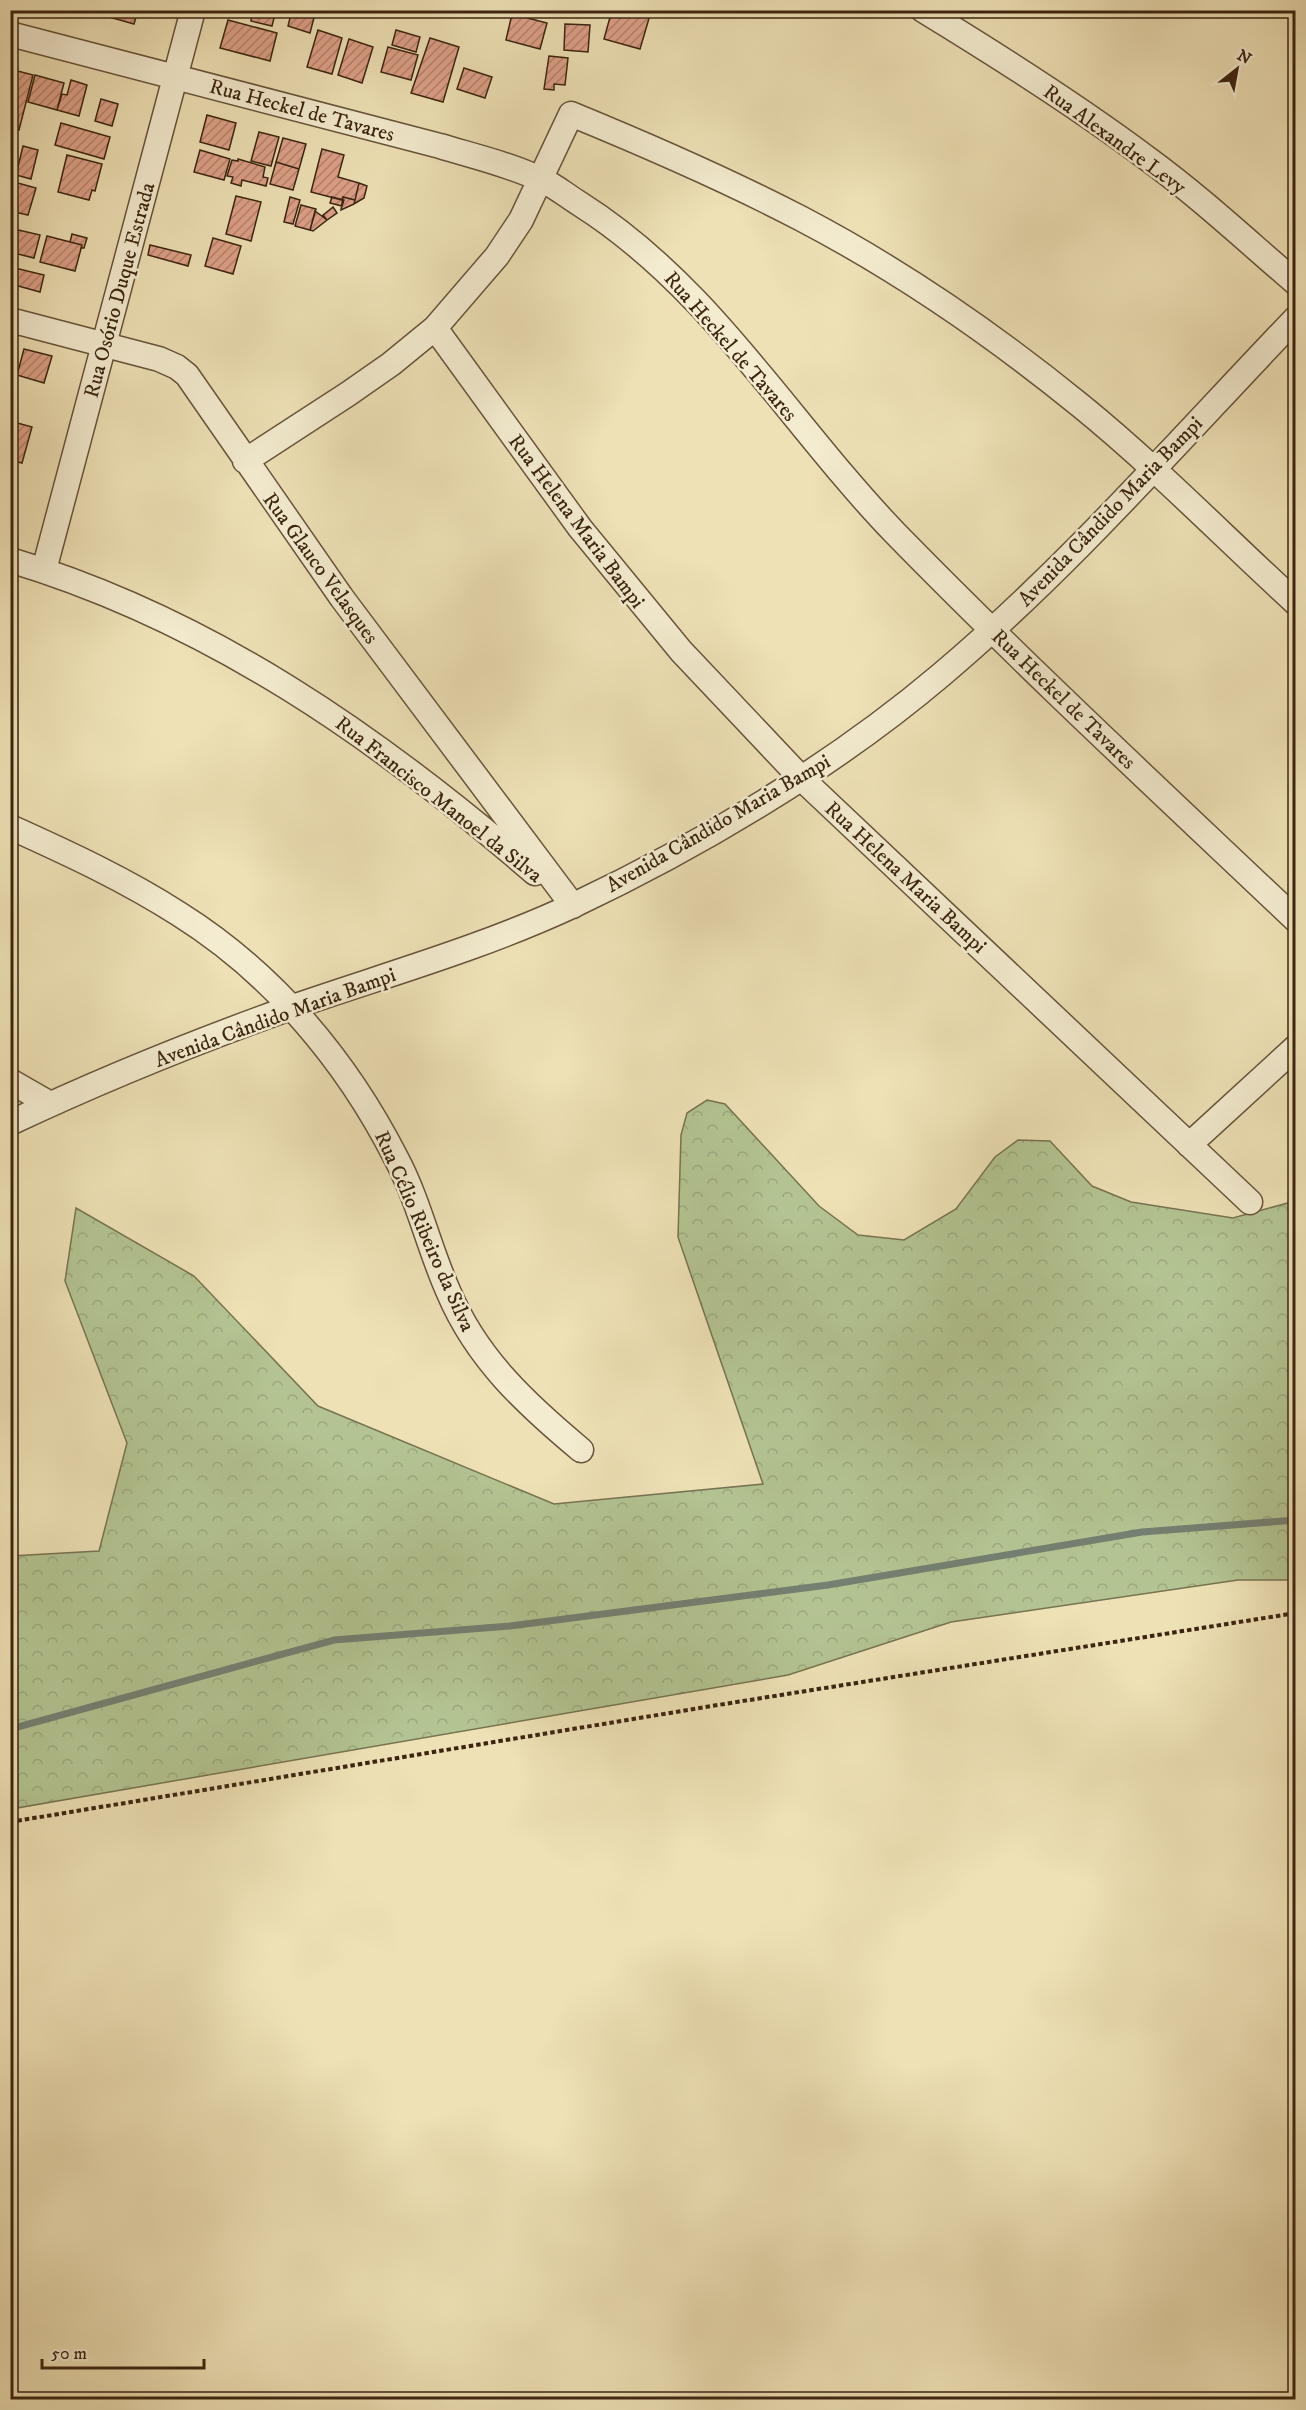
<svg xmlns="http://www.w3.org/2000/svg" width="1306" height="2410" font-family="'IM FELL DW Pica',serif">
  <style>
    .forest { fill: url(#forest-crowns); stroke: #777451; stroke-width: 1.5 }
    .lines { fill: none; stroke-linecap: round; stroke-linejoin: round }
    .stream { stroke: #748072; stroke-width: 7 }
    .building { fill: url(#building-hatch); stroke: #3b2510; stroke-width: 1.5 }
    .street-casing { stroke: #68543a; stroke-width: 27 }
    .path { stroke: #3b2510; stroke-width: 4; stroke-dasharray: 4.5 3; stroke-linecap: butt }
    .street { stroke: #f4ecd0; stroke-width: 24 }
    .labels { text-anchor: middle; stroke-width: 5; stroke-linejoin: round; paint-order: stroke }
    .street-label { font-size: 21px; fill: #3b2510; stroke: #f4ecd0 }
  </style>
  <defs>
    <pattern id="forest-crowns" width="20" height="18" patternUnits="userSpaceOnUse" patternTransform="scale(1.5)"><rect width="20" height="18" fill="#b3c492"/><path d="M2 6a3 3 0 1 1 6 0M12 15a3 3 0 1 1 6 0" fill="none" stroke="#9ba87d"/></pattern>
    <pattern id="building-hatch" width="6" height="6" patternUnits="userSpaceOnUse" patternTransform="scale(1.5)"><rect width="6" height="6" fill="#dea189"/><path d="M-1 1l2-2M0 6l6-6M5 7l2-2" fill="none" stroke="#b5836f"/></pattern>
  </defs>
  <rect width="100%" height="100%" fill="#eee1b6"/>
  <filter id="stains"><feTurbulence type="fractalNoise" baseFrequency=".00333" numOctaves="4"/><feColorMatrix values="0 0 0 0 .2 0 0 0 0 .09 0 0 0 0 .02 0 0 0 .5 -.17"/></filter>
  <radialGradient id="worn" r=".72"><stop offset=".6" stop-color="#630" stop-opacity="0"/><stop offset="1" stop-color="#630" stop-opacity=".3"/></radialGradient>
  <path class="forest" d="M707 1100 725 1104 819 1206 858 1235 904 1240 956 1209 995 1157 1018 1140 1050 1141 1092 1186 1131 1202 1233 1218 1295 1201V1580H1238L951 1622 788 1675 11 1809V1556L99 1551 127 1443 65 1281 76 1208 194 1276 318 1406 554 1504 763 1484 678 1237 681 1135 687 1113Z"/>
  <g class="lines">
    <path class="stream" d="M10 1729 334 1640 510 1626 828 1585 1142 1532 1296 1520"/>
  </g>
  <path class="building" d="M103 10H138L134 24 102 15Z
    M252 10H276L272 26 251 21Z
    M292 10H316L310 33 288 26Z
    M612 10H635L650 15 640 49 604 39Z
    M512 14 547 23 540 49 506 40Z
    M228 20 277 33 270 61 220 48Z
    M565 24 590 25 588 52 564 50Z
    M318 30 342 38 332 74 307 67Z
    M396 30 420 37 416 52 392 45Z
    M430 38 459 47 443 102 411 93Z
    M349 39 373 47 362 83 338 75Z
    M388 47 418 55 411 80 381 72Z
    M549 56 568 58 565 85 554 84V90L544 89Z
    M464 68 492 77 485 98 457 89Z
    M10 69 33 75 19 130 10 127Z
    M35 75 64 83 57 110 28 102Z
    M71 80 87 85 79 116 57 110 62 94 67 95Z
    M101 99 118 104 112 126 95 121Z
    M207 115 236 123 229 150 200 142Z
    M61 123 110 137 104 159 55 145Z
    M259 132 279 137 271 166 251 161Z
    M283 138 306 144 299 169 276 162Z
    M23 146 38 150 31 179 16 175Z
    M322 149 344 155 338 177 359 183 355 200 343 197 342 200 311 192Z
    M200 150 230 159 224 180 194 172Z
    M67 155 102 164 95 191 92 190 89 200 58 192Z
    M238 159 265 167 263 177 268 178 266 186 242 180 241 186 231 183 233 177 227 176 232 160 238 161Z
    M276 162 299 169 293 190 270 184Z
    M14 182 36 188 28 215 10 211V195Z
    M359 183 367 186 364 198 354 204Z
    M236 196 261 202 251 241 226 234Z
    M290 197 300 200 293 224 284 222Z
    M332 197 344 200 342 206 330 203Z
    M343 197 355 200 354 204 341 210Z
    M301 205 316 209 310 230 295 226Z
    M333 207 337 213 327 220 323 215Z
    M315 211 327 220 313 231 310 230Z
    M10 228 40 235 34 258 10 252Z
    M72 234 87 238 84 248H81L82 245 70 242Z
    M47 236 82 245 75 271 40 262Z
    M213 238 241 246 233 274 205 266Z
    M150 245 191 255 188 266 148 255Z
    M15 268 44 275 40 292 11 284Z
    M24 349 52 356 44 383 17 375Z
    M10 421 32 427 22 463 10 460Z"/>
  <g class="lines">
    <defs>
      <path id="street" d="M923 10C1000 57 1076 105 1148 159 1200 197 1247 241 1296 283
        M10 34 440 146C473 156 508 164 540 179 554 185 567 196 580 204 711 287 789 423 895 533 1025 666 1161 792 1296 920
        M10 320 159 359 177 367 187 375 342 598 573 906
        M435 328 580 528 681 651 801 778 1250 1202
        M245 461 348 394 391 364 435 328 497 256 521 220 571 114C649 146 727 180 802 219 901 271 995 336 1081 406 1156 467 1225 538 1296 603
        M10 560C210 620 379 738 535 873
        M44 570 193 10
        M10 827C68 853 126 880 179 914 273 973 346 1060 396 1158 419 1201 429 1249 449 1293 477 1359 527 1405 581 1450
        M10 1081 50 1104
        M10 1123C101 1080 195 1042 290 1008 385 975 482 948 574 905 699 846 835 765 941 675 1069 567 1180 439 1296 318
        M1189 1145 1296 1047"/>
    </defs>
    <use href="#street" class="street-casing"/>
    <path class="path" d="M10 1822 718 1705 1296 1613"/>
    <use href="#street" class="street"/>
  </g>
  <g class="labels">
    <g class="street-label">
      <text transform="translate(302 110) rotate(15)" y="7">Rua Heckel de Tavares</text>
      <text transform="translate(1115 139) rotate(36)" y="7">Rua Alexandre Levy</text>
      <text transform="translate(119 290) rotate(-75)" y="7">Rua Osório Duque Estrada</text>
      <text transform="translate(731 346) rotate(49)" y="7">Rua Heckel de Tavares</text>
      <text transform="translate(1110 511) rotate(-46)" y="7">Avenida Cândido Maria Bampi</text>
      <text transform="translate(577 521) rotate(53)" y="7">Rua Helena Maria Bampi</text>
      <text transform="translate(321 568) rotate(54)" y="7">Rua Glauco Velasques</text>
      <text transform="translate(1064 699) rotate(44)" y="7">Rua Heckel de Tavares</text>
      <text transform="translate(439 799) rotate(38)" y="7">Rua Francisco Manoel da Silva</text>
      <text transform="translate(718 823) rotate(-30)" y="7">Avenida Cândido Maria Bampi</text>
      <text transform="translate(906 877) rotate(43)" y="7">Rua Helena Maria Bampi</text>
      <text transform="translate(275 1017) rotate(-20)" y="7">Avenida Cândido Maria Bampi</text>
      <text transform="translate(425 1231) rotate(66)" y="7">Rua Célio Ribeiro da Silva</text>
    </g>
  </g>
  <rect width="1306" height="2410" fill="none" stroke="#eee1b6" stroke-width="36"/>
  <rect x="12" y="12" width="1282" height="2386" fill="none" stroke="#3b2510" stroke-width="3"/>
  <rect x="18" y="18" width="1270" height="2374" fill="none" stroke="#3b2510" stroke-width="1.5"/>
  <g transform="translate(1237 69) rotate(31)" stroke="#f4ecd0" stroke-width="4.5" paint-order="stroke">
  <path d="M0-4.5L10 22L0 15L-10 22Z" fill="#3b2510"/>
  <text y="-9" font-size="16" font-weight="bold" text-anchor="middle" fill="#3b2510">N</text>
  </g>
  <path d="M42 2359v9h162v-9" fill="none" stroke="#3b2510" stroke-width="3"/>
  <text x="51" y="2359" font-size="18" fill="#3b2510" stroke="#f4ecd0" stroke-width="4.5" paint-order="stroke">50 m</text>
  <rect width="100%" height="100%" filter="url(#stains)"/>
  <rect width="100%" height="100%" fill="url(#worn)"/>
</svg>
